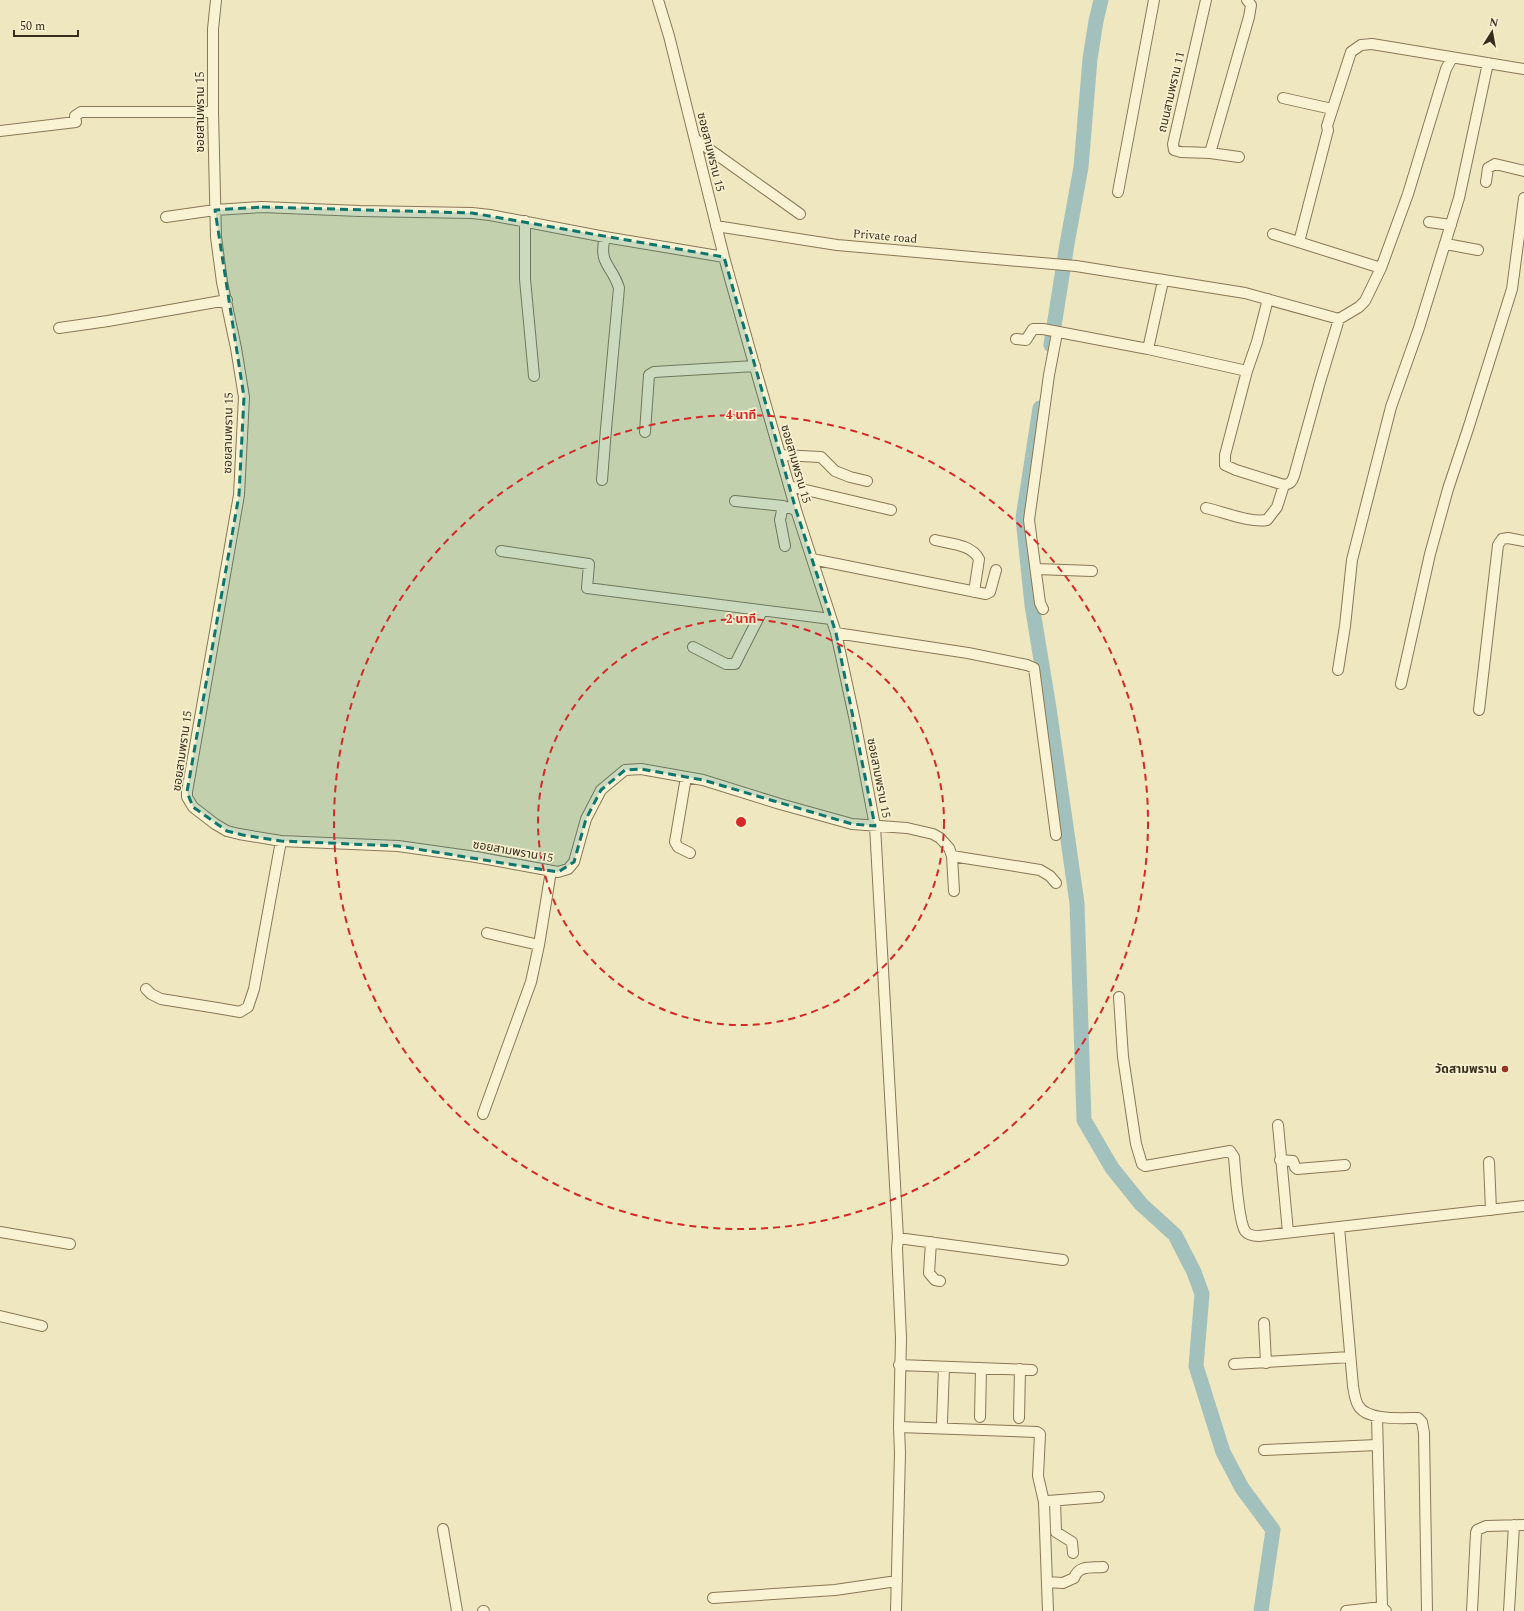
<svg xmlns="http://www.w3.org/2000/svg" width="1524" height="1611" font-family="Spectral,'Noto Sans Thai',serif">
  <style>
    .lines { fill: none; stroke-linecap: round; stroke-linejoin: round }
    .river { stroke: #a3c1bc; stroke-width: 15 }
    .minor-casing { stroke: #887857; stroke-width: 12 }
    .minor { stroke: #faf3d3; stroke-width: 10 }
    .marked { fill: #0f766e; fill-opacity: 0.2; stroke: #0f766e; stroke-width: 3; stroke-dasharray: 8 5; stroke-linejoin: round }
    .ring { fill: none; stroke: #d62828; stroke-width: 2; stroke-dasharray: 7 5 }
    .poi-dot { fill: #993425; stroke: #f6f0cf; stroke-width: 1.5 }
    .labels { text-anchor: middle; stroke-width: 3.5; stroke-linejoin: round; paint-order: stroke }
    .street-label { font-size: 12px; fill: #372d1c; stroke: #f6f0cf }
    .poi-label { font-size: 12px; font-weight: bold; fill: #372d1c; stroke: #f6f0cf; text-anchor: end }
    .centre { fill: #d62828; stroke: #f6f0cf; stroke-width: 2 }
    .ring-label { font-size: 12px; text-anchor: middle; font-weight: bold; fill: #d62828; stroke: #f6f0cf; stroke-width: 3.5; stroke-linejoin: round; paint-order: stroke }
  </style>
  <rect width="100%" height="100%" fill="#efe7bf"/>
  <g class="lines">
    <path class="river" d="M1051 345 1067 244 1081 167 1090 59 1096 21 1101 0
      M1040 408 1023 518 1032 605 1049 708 1077 903 1084 1120 1112 1168 1141 1204 1175 1235 1194 1272 1202 1294 1196 1366 1223 1452 1242 1488 1273 1530 1261 1611"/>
    <defs>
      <path id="minor" d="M216 0 213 29V112L216 237 222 282 236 348 244 397 239 495 187 792V797L193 807 215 824 227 831 239 834 281 841 398 846 476 857 558 872 568 869 574 862 586 819 601 790 625 770 641 769 703 780 780 804 852 824 907 828 933 834 940 838 949 848 952 856 954 891
        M658 0 669 36 724 257 750 350 796 510 836 633 855 721 875 826 898 1238 897 1249 901 1338 899 1427 900 1453 896 1611
        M1206 0 1173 144 1174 150 1181 152 1210 153 1239 157
        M1283 98 1332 109
        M0 131 76 122 75 116 81 112H213
        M695 139 800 214
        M1210 153 1249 17 1251 5 1247 0
        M1486 182 1488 168 1495 164 1524 171
        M1118 192 1154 0
        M166 217 215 210 262 207 360 211 472 213 490 215 605 237 724 257
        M525 221V279L534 376
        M1429 222 1451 225
        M716 226 837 245 1076 266 1245 293 1339 319 1359 307 1365 301 1381 268 1408 194 1446 69 1452 58
        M1273 234 1381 268
        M1299 242 1328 130 1327 126 1351 52 1361 45 1372 44 1524 69
        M1446 244 1478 250
        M59 328 108 321 227 300
        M1016 339 1026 340 1033 329H1043L1148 349 1247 371 1257 342 1268 299
        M1148 349 1163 281
        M1247 371 1225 455V465L1236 470 1284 485C1290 484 1292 482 1294 476L1320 382 1339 319
        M645 432 649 375 654 372 755 366
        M780 455 821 457 835 471 850 477 867 481
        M602 480 606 429 619 288C612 265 598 264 605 237
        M789 486 891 510
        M735 501 783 506 796 510
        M783 506 780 520 785 546
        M1206 508C1224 512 1250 523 1267 520L1277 507 1284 485
        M935 540C950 544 971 544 979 559L974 592
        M501 551 589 564 587 588 831 619
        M812 559 986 594 990 592 996 570
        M1036 569 1092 571
        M1043 609 1040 603 1029 520 1049 375 1057 333
        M836 633 968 653 1027 665 1034 668 1056 835
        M693 647 726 664H735L762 611
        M1338 670 1345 626 1352 560 1391 407 1419 328 1459 198 1488 63
        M1401 684 1430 554 1448 489 1468 429 1512 289 1524 198
        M1479 710 1498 545 1502 539 1508 538 1524 541
        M686 777 675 842 678 847 690 853
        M952 856 1040 870 1050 876 1056 883
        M487 933 539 945
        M146 989 151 994 161 999 217 1008 240 1012 248 1007 254 989 281 841
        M1119 997 1123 1057 1136 1144 1142 1164 1145 1166 1151 1165 1230 1151 1234 1157C1235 1170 1239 1222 1245 1231 1248 1235 1254 1236 1259 1236L1524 1206
        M483 1114 531 982 539 945 551 871
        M1278 1125 1288 1232
        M1280 1160 1293 1161 1295 1167 1297 1169 1345 1165
        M1489 1162 1491 1210
        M1339 1227 1353 1386C1354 1392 1355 1400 1358 1405 1366 1421 1402 1418 1418 1418L1422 1422 1424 1433 1427 1611
        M0 1232 70 1244
        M898 1238 1063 1260
        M931 1242 929 1273 935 1280 940 1281
        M0 1316 42 1326
        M1264 1323 1266 1363
        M1234 1364 1350 1357
        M899 1365 1032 1370
        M980 1417 981 1368
        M1377 1417 1382 1607 1386 1611
        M1019 1418 1020 1369
        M942 1422 944 1367
        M899 1427 1037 1432 1040 1434 1038 1476 1044 1502 1048 1611
        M1264 1450 1377 1445
        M1048 1501 1099 1497
        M1055 1501 1056 1532 1072 1542 1073 1553
        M443 1529 457 1611
        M1047 1582 1063 1583 1074 1578C1079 1565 1090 1568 1103 1567
        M713 1598 835 1590 897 1581
        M483 1611H484
        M1346 1611 1382 1607
        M1472 1611 1476 1533 1477 1530 1486 1526 1524 1525
        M1509 1611 1514 1525"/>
    </defs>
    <use href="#minor" class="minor-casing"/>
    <use href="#minor" class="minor"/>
  </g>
  <path class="marked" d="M262 207 472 213 724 257 796 510 836 633 875 826 852 824 703 780 641 769 625 770 601 790 586 819 574 862 558 872 398 846 281 841 243 835 227 831 193 807 187 792 239 495 244 397 215 210Z"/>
  <g class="ring">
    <circle cx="741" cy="822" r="203"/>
    <circle cx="741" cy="822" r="407"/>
  </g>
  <circle class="poi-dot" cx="1505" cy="1069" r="4"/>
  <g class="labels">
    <g class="street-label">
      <text transform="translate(1171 92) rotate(-77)" y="4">ถนนสามพราน 11</text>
      <text transform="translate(200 112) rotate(-90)" y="4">ซอยสามพราน 15</text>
      <text transform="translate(711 152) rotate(76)" y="4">ซอยสามพราน 15</text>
      <text transform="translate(885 236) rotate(5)" y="4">Private road</text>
      <text transform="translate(228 433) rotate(-89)" y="4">ซอยสามพราน 15</text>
      <text transform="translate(796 464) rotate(74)" y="4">ซอยสามพราน 15</text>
      <text transform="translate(182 751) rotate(-82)" y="4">ซอยสามพราน 15</text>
      <text transform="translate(879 778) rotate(79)" y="4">ซอยสามพราน 15</text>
      <text transform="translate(513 851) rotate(10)" y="4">ซอยสามพราน 15</text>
    </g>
    <g class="poi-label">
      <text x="1497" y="1073">วัดสามพราน</text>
    </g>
  </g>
  <circle cx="741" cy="822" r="6" class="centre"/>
  <g class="ring-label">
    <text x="741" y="419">4 นาที</text>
    <text x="741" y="623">2 นาที</text>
  </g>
  <g transform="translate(1492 32) rotate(11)" stroke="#f6f0cf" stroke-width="3" paint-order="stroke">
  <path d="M0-3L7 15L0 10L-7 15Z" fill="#372d1c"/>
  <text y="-6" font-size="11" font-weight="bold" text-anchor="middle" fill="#372d1c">N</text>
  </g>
  <path d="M14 30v6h64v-6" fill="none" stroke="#372d1c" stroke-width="2"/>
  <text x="20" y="30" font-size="12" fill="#372d1c" stroke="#f6f0cf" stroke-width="3" paint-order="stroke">50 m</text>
</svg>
